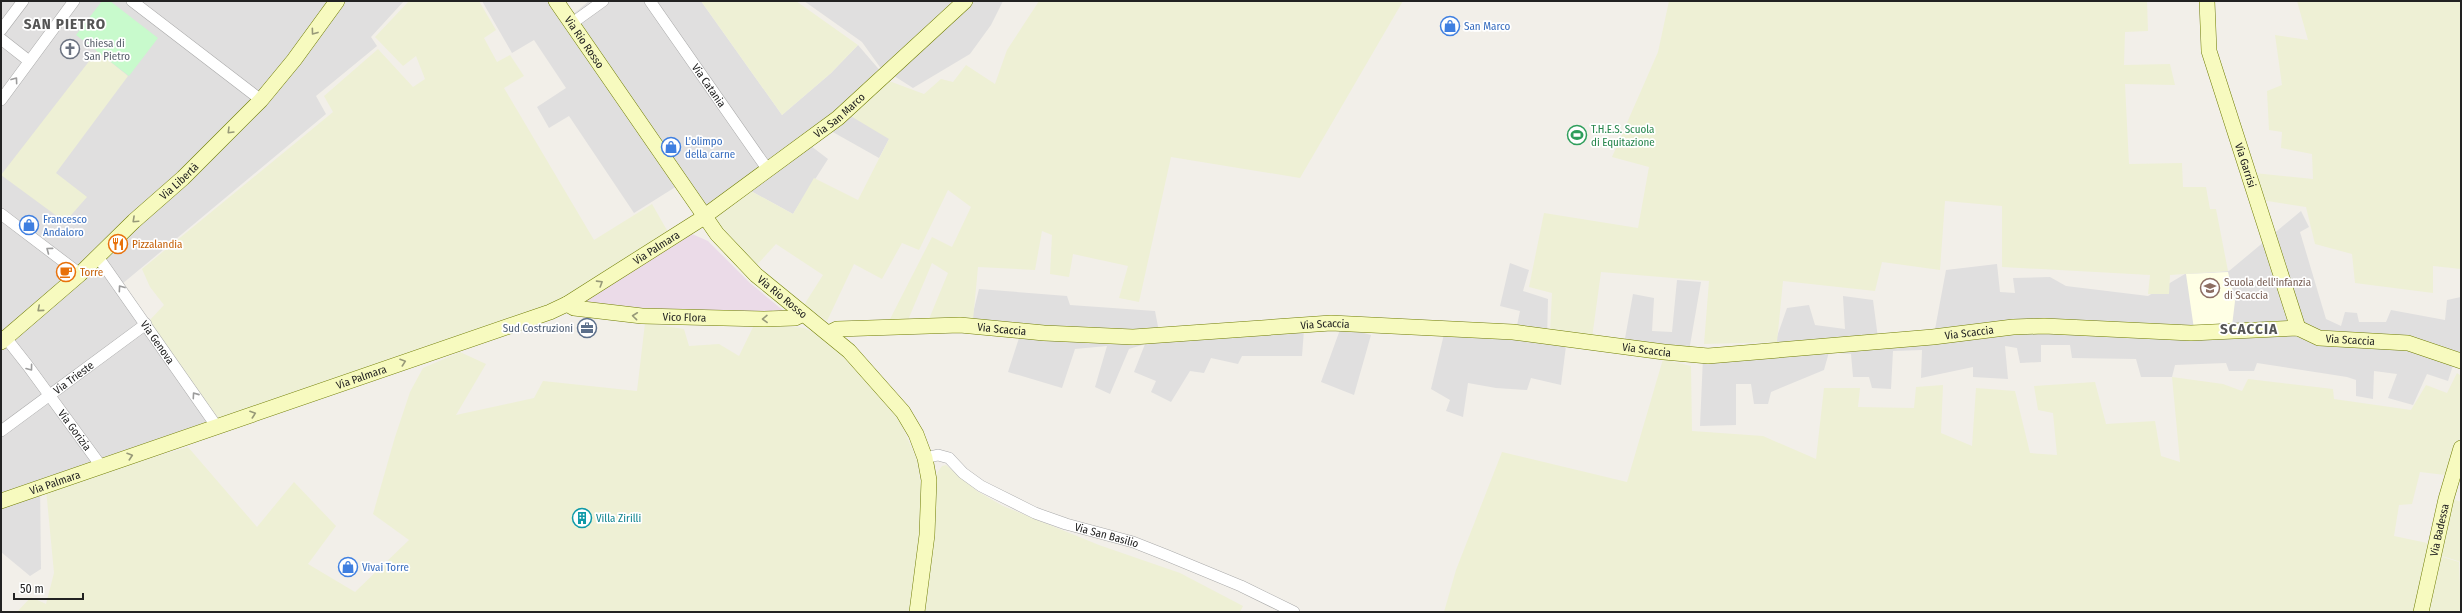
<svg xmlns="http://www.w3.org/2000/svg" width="2462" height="613" font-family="'Fira Sans Condensed',sans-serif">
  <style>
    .residential { fill: #e0dfdf }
    .industrial { fill: #ebdbe8 }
    .education { fill: #ffffe5 }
    .farmland { fill: #eef0d5 }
    .park { fill: #c8facc }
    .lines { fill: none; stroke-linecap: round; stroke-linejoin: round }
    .street-casing { stroke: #a9a9a9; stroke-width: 12 }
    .secondary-casing { stroke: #707d05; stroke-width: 16 }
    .street { stroke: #fff; stroke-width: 11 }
    .secondary { stroke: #f7fabf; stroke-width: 15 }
    .oneway { stroke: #979978 }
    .oneway2 { stroke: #9c9c9c }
    .labels { text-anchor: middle; stroke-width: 3.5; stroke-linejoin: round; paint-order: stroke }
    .shop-label { font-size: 11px; fill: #366cbe; stroke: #fff; text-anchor: start }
    .street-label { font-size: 11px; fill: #222; stroke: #fff }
    .worship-label { font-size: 11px; fill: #5b616d; stroke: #fff; text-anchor: start }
    .leisure-label { font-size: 11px; fill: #27864d; stroke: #fff; text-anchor: start }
    .food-label { font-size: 11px; fill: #c56008; stroke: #fff; text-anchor: start }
    .education-label { font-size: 11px; fill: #785e54; stroke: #fff; text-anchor: start }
    .service-label { font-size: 11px; fill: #4e5e75; stroke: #fff; text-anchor: end }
    .culture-label { font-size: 11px; fill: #0d838f; stroke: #fff; text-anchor: start }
    .district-label { font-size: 15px; font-weight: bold; letter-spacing: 1px; fill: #555; stroke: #fff }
  </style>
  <rect width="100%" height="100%" fill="#f2efe9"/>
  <path class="residential" d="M1 1H404L371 37 377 46 316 96 326 114 116 289 211 423 40 481 41 569 30 576 1 552Z
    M482 1H551L565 21 589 1H701L782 115 831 73 858 45 889 81V139L879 158 831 131 811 146 828 159 793 214 749 190 704 207 685 181 634 213 569 116 549 128 537 107 566 88 534 40 512 53Z
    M804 1H959L882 70 862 42Z
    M970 1H1003L991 25 970 54 913 88 891 74Z
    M2301 211 2309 227 2300 232 2326 319 2341 326 2345 312 2357 313 2359 322H2386L2391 310 2445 320 2447 300 2461 297V365L2454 362 2448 381 2427 374 2413 405 2388 398 2397 374 2374 371 2373 399 2356 396V380L2347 377 2257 363 2254 371H2229L2226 363 2175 365 2172 377H2141L2136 359 2072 358 2070 345H2041V362L2020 363 2017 348 2005 346 2008 379 1973 377V367L1921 378 1922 350 1893 351 1891 389 1872 388 1869 377H1853L1851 354 1829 352 1824 370 1771 392 1768 404H1754L1751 384H1736V425L1700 426 1703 357 1773 348 1787 308 1809 305 1815 325 1845 329 1843 296 1873 300 1878 338 1933 340 1946 270 1997 264 2000 292 2015 293 2013 278 2050 277 2066 286 2148 296 2185 274 2229 271Z
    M1510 263 1529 270 1523 291 1548 299 1547 340 1566 346 1561 385 1531 378 1527 390 1496 388 1468 383 1463 417 1446 411 1450 400 1431 389 1444 334 1514 340 1520 311 1500 306Z
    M1677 280 1701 282 1689 351 1624 344 1633 294 1654 298 1652 331 1672 332Z
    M979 289 1067 296 1070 305 1155 311 1160 337 1304 330 1302 356H1242L1238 364 1211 358 1204 373 1190 371 1171 402 1151 392 1156 381 1134 372 1145 344 1129 349 1110 394 1095 387 1107 346 1075 349 1062 388 1008 372 1019 338 970 325Z
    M1341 327 1371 335 1354 395 1321 382Z"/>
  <path class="industrial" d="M692 234 708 241 750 283 785 312 773 310 765 315 579 305 676 241Z"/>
  <path class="education" d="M2228 272 2235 301 2232 326H2228L2224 323 2216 324 2215 328 2194 329 2186 274Z"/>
  <path class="farmland" d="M409 1H479L496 30 484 38 497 62 510 55 524 76 504 88 594 240 652 204 668 232 565 300 220 421 149 321 164 305 150 287 142 269 333 112 324 96 378 49 413 87 425 79 416 56 403 66 375 37Z
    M701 1H796L858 45 831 73 782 115Z
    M1039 1H1403L1300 178 1171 157 1139 302 1119 298 1128 266 1073 254 1069 277 1050 274 1052 235 1042 231 1035 270 978 267 973 320 929 319 948 273 932 263 908 320 888 323 932 237 952 247 971 207 948 190 919 250 902 243 882 279 854 264 827 321 804 305 823 275 776 244 755 267 739 251 715 220 717 214 749 190 793 214 814 178 858 200 889 139 849 115 889 81 924 94 941 79 953 82 966 65 995 84 1007 50Z
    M1669 1H2147L2148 31 2125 32 2124 65 2170 64 2175 85 2125 84 2129 164 2182 163 2183 187H2206L2210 209H2216L2228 271 2170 275 2169 294H2148L2150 275 2002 267V206L1945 201 1940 270 1882 262 1875 291 1783 281 1777 342 1704 344 1709 281 1601 272 1592 338 1550 333 1552 293 1529 287 1544 213 1638 228 1649 167 1612 157 1658 52Z
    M2297 1H2461V269L2433 266V293L2355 283 2352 254 2315 244 2306 207 2261 200 2254 173 2313 179 2312 154 2281 148 2282 132 2269 130 2267 91 2282 85 2275 35 2308 40Z
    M97 51 128 76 56 173 87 197 65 222 1 175Z
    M645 323 684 329 689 346 719 344 739 356 755 323 804 328 824 337 844 355 898 417 917 460 923 501 911 612H17L31 597 46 604 54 573 46 489 188 447 257 527 294 482 336 526 308 564 355 592 409 540 373 514 395 437 410 392 423 368 460 352 486 364 456 415 534 398 543 381 637 391Z
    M1663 359 1691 366 1692 431 1763 436 1816 459 1824 388H1860L1858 407 1914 408 1916 387 1943 385 1941 433 1972 446 1976 388 2015 391 2030 453 2057 455 2053 413 2038 410 2034 386 2095 382 2106 424 2155 421 2161 456 2180 462 2172 377 2223 384 2242 391 2248 379 2333 389 2334 399 2411 410 2426 385 2447 393 2457 373 2461 376V436L2445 475 2420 472 2412 504 2399 505 2394 536 2432 544 2417 612H1444L1456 570 1502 452 1627 482Z
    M946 465 977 491 1003 506 1099 545 1180 573 1243 606 1240 612H923L934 536 937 473 942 466Z
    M2453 499 2461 502V562L2439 555Z
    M2439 556 2459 562 2461 612H2427Z"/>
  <path class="park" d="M102 1H110L158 38 129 76 76 35Z"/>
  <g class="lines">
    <defs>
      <g id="street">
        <path d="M132 1 261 100"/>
        <path id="s1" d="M650 1 768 170"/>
        <path d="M571 24 603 1"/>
        <path d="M1 30 23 1"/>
        <path d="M1 39 29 61"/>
        <path d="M1 100 74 1"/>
        <path d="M1 214 80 274"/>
        <path id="s2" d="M98 257 217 427"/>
        <path id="s3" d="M6 338 28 366 101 466"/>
        <path id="s4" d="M1 431 146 324"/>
        <path id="s5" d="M925 458 938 455 949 458 963 473 981 486 1035 513 1066 524 1133 542 1166 555 1241 586 1294 612"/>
      </g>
      <g id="secondary">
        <path id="s6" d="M556 1 717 234 756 275 849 351 903 412 916 434 925 458 929 480 927 535 917 612"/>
        <path id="s7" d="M2207 1 2209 51 2298 328"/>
        <path id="s8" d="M567 304 574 308 642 316 764 319 795 318 803 314"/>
        <path id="s9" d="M829 333 837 329 960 325 1044 333 1133 337 1331 323 1513 332 1664 352 1708 356 1933 337 2013 327 2044 326 2191 333 2298 328 2319 338 2408 343 2461 361"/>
        <path id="s10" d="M1 342 80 274 134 221 183 178 261 100 294 60 337 1"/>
        <path id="s11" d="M1 501 550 312 567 304 698 221 838 118 965 1"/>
        <path id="s12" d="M2421 612 2446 499 2461 448"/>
      </g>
    </defs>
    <use href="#street" class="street-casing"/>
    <use href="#secondary" class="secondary-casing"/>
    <use href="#street" class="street"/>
    <use href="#secondary" class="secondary"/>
  </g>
  <defs><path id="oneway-chevron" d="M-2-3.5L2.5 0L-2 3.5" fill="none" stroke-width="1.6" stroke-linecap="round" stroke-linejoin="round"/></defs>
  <g class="oneway">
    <use href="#oneway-chevron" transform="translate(314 32) rotate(126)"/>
    <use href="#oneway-chevron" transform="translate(230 131) rotate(135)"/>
    <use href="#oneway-chevron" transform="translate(135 220) rotate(137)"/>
    <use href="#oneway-chevron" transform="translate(600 283) rotate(-32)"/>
    <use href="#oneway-chevron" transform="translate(40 309) rotate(139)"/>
    <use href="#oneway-chevron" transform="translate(635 316) rotate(-174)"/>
    <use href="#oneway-chevron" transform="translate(765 319) rotate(179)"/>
    <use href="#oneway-chevron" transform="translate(403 362) rotate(-19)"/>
    <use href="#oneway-chevron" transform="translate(253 414) rotate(-19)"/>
    <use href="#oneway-chevron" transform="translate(130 456) rotate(-18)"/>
  </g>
  <g class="oneway2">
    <use href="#oneway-chevron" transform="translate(15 80) rotate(-54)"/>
    <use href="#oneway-chevron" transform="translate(49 250) rotate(-143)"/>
    <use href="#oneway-chevron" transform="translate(121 288) rotate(-126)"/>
    <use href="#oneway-chevron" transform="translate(30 368) rotate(53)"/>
    <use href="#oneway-chevron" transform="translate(195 395) rotate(-125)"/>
  </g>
  <defs>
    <symbol id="shop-ring" viewBox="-11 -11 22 22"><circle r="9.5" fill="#fff" stroke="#3f7fe0" stroke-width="1.5"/><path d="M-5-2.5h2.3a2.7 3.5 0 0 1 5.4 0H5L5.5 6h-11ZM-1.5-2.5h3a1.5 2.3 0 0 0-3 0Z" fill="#3f7fe0"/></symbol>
    <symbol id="church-ring" viewBox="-11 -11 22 22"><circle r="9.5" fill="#fff" stroke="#6b7280" stroke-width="1.5"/><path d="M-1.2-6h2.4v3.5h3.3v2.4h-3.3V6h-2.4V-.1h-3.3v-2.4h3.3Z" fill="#6b7280"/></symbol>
    <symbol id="stadium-ring" viewBox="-11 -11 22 22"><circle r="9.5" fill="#fff" stroke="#2e9e5b" stroke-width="1.5"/><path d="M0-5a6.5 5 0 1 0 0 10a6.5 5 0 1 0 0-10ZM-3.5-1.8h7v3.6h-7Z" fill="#2e9e5b"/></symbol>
    <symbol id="restaurant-ring" viewBox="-11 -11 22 22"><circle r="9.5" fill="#fff" stroke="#e8710a" stroke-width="1.5"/><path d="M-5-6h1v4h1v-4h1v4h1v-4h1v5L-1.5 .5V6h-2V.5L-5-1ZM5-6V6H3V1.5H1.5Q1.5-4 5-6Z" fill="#e8710a"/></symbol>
    <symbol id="cafe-ring" viewBox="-11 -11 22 22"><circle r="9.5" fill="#fff" stroke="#e8710a" stroke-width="1.5"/><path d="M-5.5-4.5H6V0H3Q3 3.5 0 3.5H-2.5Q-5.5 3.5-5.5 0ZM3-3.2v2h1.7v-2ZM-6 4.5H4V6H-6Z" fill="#e8710a"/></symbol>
    <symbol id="school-ring" viewBox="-11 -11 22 22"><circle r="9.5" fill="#fff" stroke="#8d6e63" stroke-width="1.5"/><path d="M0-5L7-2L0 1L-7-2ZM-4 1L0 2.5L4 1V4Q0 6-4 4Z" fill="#8d6e63"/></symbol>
    <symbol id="office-ring" viewBox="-11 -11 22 22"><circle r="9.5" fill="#fff" stroke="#5c6f8a" stroke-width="1.5"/><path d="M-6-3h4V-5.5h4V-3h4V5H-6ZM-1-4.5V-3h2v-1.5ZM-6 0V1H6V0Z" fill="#5c6f8a"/></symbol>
    <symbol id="building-ring" viewBox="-11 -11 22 22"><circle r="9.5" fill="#fff" stroke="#0f9aa8" stroke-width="1.5"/><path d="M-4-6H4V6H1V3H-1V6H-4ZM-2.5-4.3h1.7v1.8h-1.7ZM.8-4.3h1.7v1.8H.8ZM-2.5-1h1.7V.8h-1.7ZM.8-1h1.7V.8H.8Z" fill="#0f9aa8"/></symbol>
  </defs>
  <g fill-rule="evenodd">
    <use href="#shop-ring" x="1439" y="15" width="22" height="22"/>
    <use href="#church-ring" x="59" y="38" width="22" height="22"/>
    <use href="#stadium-ring" x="1566" y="124" width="22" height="22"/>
    <use href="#shop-ring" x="660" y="136" width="22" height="22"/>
    <use href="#shop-ring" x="18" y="214" width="22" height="22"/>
    <use href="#restaurant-ring" x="107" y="233" width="22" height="22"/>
    <use href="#cafe-ring" x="55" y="261" width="22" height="22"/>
    <use href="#school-ring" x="2199" y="277" width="22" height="22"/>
    <use href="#office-ring" x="576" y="317" width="22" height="22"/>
    <use href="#building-ring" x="571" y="507" width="22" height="22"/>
    <use href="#shop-ring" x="337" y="556" width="22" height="22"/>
  </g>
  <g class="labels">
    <g class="shop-label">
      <text x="1464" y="30">San Marco</text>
      <text x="685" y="145">L'olimpo<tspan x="685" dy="13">della carne</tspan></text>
      <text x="43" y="223">Francesco<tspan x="43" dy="13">Andaloro</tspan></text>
      <text x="362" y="571">Vivai Torre</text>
    </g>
    <g class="street-label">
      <text dy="4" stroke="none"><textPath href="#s6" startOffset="50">Via Rio Rosso</textPath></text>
      <text dy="4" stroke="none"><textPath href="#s1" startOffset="103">Via Catania</textPath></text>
      <text dy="4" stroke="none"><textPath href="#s11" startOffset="931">Via San Marco</textPath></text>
      <text dy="4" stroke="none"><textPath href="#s7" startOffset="170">Via Garrisi</textPath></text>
      <text dy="4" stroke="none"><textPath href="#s10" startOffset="240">Via Libertà</textPath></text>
      <text dy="4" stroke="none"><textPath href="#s11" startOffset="705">Via Palmara</textPath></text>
      <text dy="4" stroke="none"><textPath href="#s6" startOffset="374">Via Rio Rosso</textPath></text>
      <text dy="4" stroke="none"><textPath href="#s8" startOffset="119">Vico Flora</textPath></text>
      <text dy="4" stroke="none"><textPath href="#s9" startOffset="498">Via Scaccia</textPath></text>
      <text dy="4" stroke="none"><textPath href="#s9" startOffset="174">Via Scaccia</textPath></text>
      <text dy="4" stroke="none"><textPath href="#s9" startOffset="1145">Via Scaccia</textPath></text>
      <text dy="4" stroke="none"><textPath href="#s9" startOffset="1529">Via Scaccia</textPath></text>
      <text dy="4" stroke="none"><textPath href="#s2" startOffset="104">Via Genova</textPath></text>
      <text dy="4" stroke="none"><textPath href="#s9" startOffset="821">Via Scaccia</textPath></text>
      <text dy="4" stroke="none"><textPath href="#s4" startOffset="90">Via Trieste</textPath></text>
      <text dy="4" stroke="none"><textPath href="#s11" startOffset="381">Via Palmara</textPath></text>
      <text dy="4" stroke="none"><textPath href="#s3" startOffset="115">Via Gorizia</textPath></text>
      <text dy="4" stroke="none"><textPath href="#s11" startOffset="57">Via Palmara</textPath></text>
      <text dy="4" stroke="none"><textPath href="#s12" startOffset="84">Via Badessa</textPath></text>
      <text dy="4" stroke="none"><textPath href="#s5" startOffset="203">Via San Basilio</textPath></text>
    </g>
    <g class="worship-label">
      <text x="84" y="47">Chiesa di<tspan x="84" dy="13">San Pietro</tspan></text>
    </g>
    <g class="leisure-label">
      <text x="1591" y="133">T.H.E.S. Scuola<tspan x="1591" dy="13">di Equitazione</tspan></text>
    </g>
    <g class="food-label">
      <text x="132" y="248">Pizzalandia</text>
      <text x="80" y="276">Torre</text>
    </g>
    <g class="education-label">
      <text x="2224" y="286">Scuola dell'infanzia<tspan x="2224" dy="13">di Scaccia</tspan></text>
    </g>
    <g class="service-label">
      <text x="573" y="332">Sud Costruzioni</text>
    </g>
    <g class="culture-label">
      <text x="596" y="522">Villa Zirilli</text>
    </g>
    <g class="district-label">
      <text x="65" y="29">SAN PIETRO</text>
      <text x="2249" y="334">SCACCIA</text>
    </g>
  </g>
  <rect width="2462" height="613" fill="none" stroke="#222222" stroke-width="4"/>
  <path d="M14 593v6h69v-6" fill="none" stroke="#222222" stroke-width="2"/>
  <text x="20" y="593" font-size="12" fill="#222222" stroke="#ffffff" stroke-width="3" paint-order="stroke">50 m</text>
</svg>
